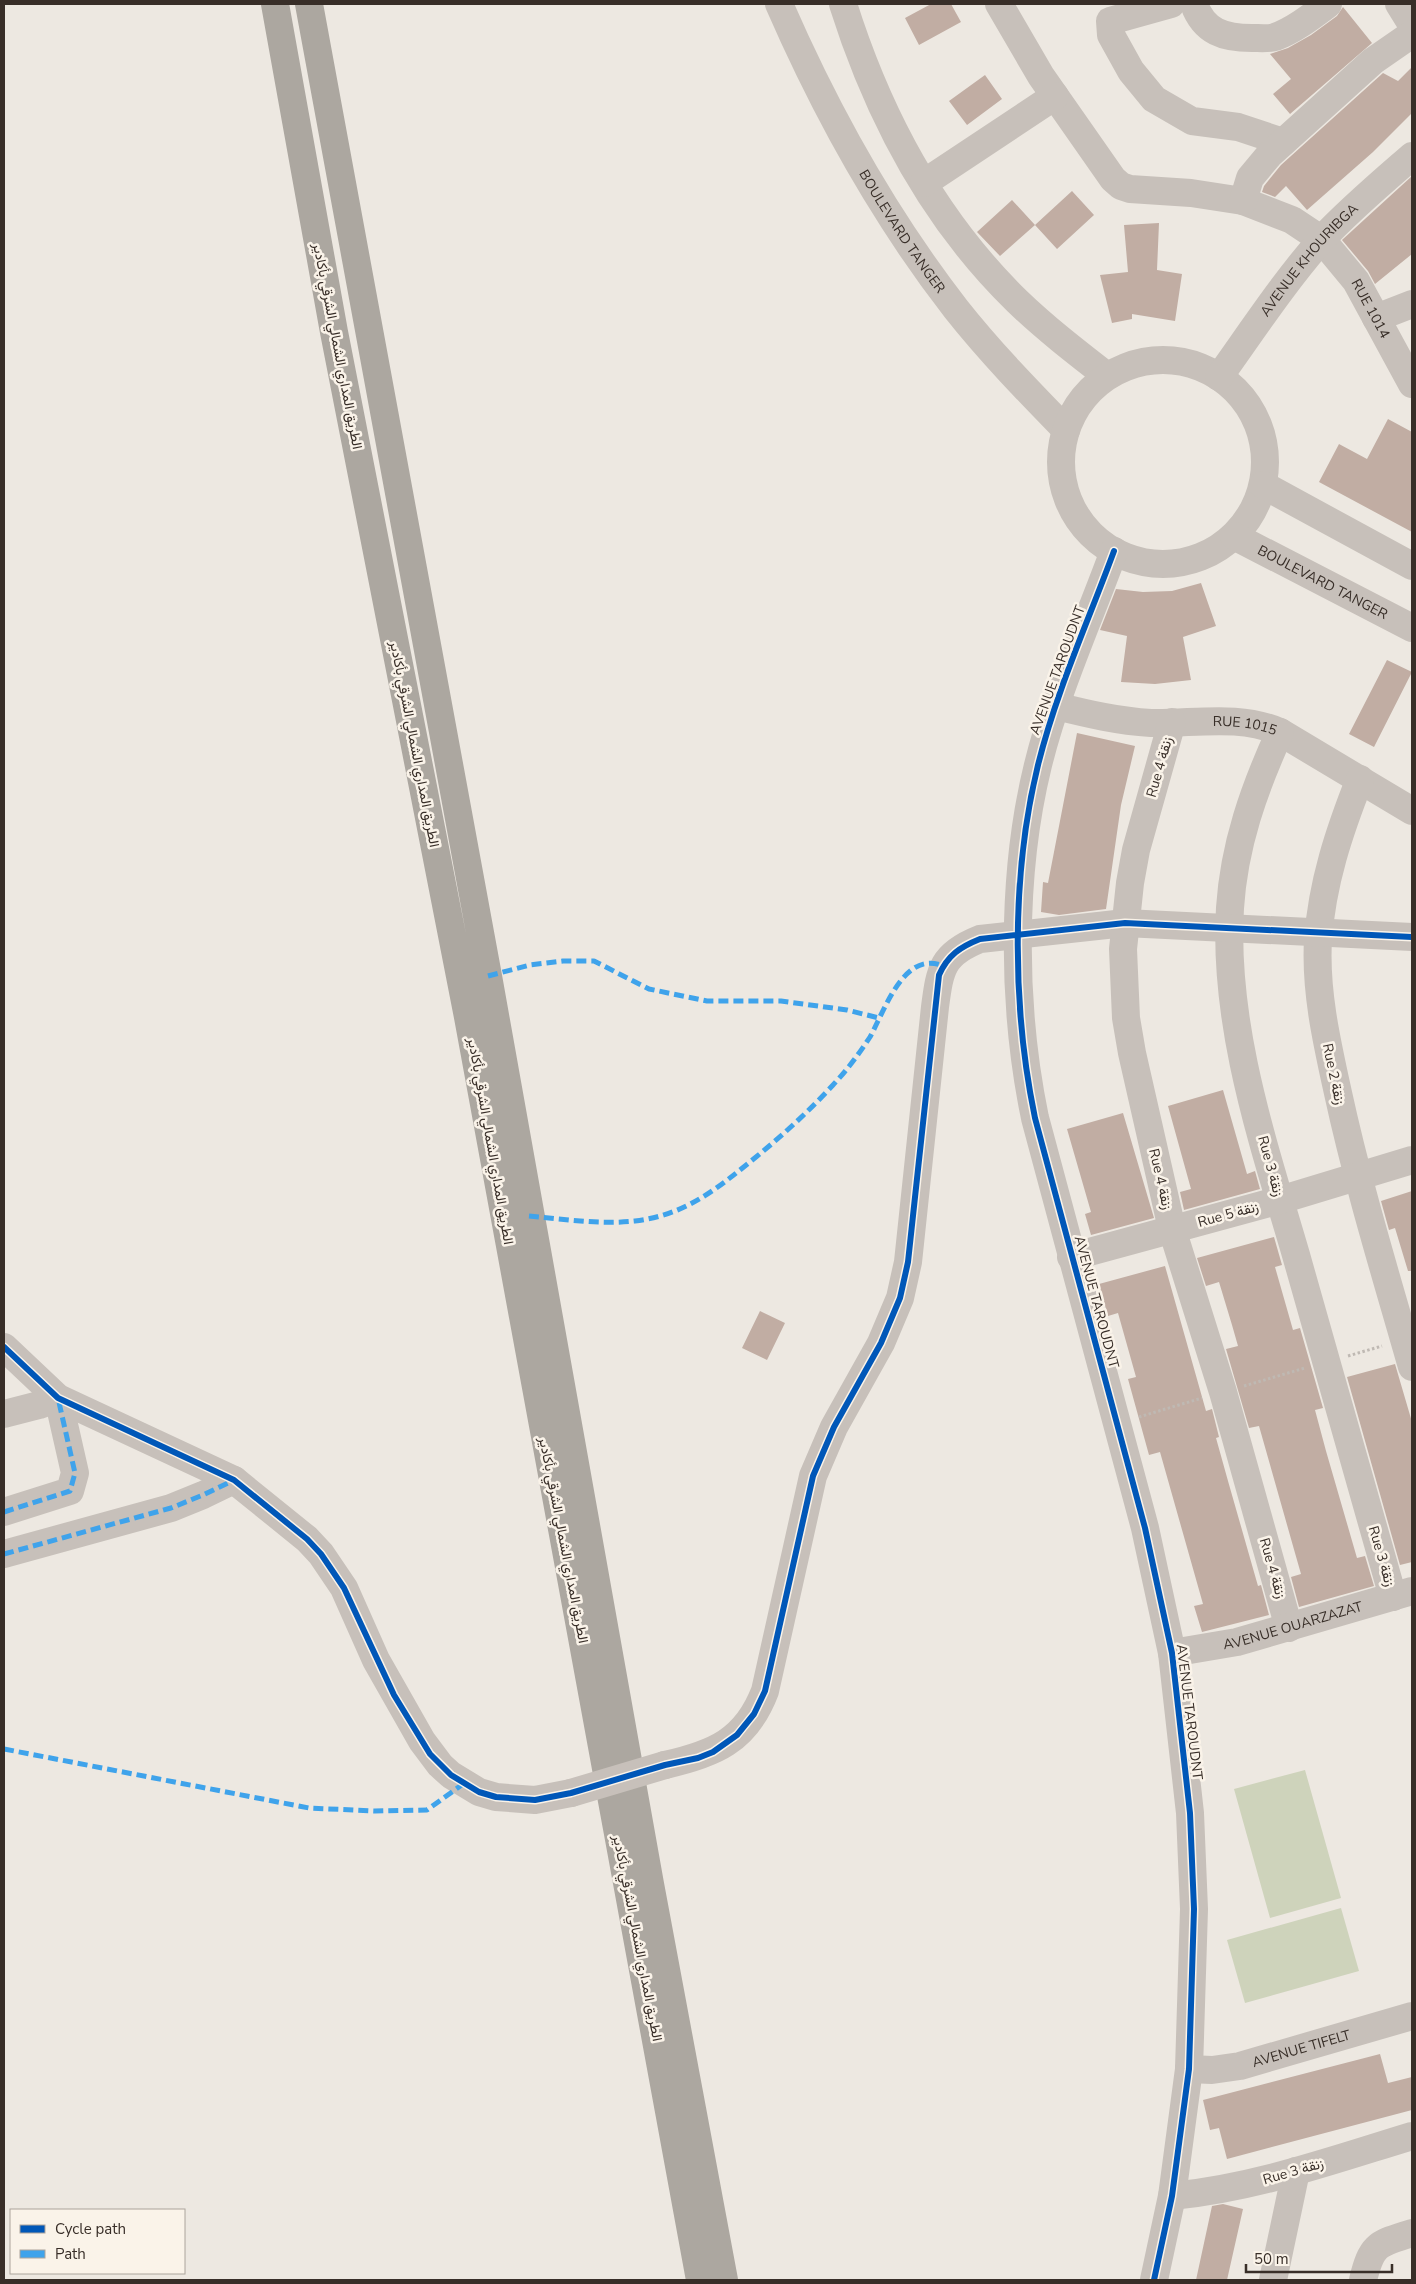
<svg xmlns="http://www.w3.org/2000/svg" width="1416" height="2284" font-family="'Nunito Sans',Vazirmatn,sans-serif">
  <style>
    .green { fill: #ced3bb }
    .building { fill: #c1ada3 }
    .lines { fill: none; stroke-linecap: round; stroke-linejoin: round }
    .path { stroke: #bfb9b3; stroke-width: 3; stroke-dasharray: 2.5 2.5; stroke-linecap: butt }
    .minor { stroke: #c7c0ba; stroke-width: 28 }
    .highway { stroke: #aca7a0; stroke-width: 28 }
    .minor-bridge { stroke: #c7c0ba; stroke-width: 28 }
    .quiet { stroke: #3fa3eb; stroke-width: 5; stroke-dasharray: 10 5; stroke-linecap: butt }
    .cycleway-casing { stroke: #faf3e9; stroke-width: 9 }
    .cycleway { stroke: #0057b8; stroke-width: 6 }
    .labels { text-anchor: middle; stroke-width: 5; stroke-linejoin: round; paint-order: stroke }
    .street-label { font-size: 14px; fill: #382e28; stroke: #faf3e9 }
  </style>
  <rect width="100%" height="100%" fill="#ede8e1"/>
  <path class="green" d="M1305 1770 1341 1898 1270 1918 1234 1789Z
    M1341 1908 1359 1971 1245 2003 1227 1940Z"/>
  <path class="building" d="M931 4H951L961 22 919 45 905 18Z
    M1343 7 1372 43 1290 114 1273 94 1291 79 1270 54 1288 48 1311 35 1337 16Z
    M1412 67V113L1373 152 1307 210 1286 186 1275 197 1262 192 1264 186 1281 165 1383 73 1398 81Z
    M985 75 1002 99 967 125 949 101Z
    M1412 176V254L1375 284 1368 271 1342 240Z
    M1072 191 1094 215 1057 249 1035 225Z
    M1012 200 1035 225 1000 256 977 232Z
    M1159 223 1157 270 1182 274 1175 321 1132 314V319L1112 323 1100 275 1128 272 1124 225Z
    M1388 419 1412 432V532L1319 482 1339 444 1367 459Z
    M1201 583 1216 626 1183 637 1191 680 1155 684 1121 682 1127 636 1100 630 1116 589 1143 592 1172 591Z
    M1387 660 1412 672 1374 747 1349 734Z
    M1077 733 1135 746 1121 805 1106 909 1059 915 1041 912 1043 882 1048 883Z
    M1223 1090 1247 1174 1255 1171 1260 1189 1184 1210 1180 1192 1191 1189 1168 1106Z
    M1123 1113 1154 1218 1091 1235 1085 1214 1091 1212 1067 1129Z
    M1412 1191V1271H1408L1395 1228 1389 1230 1381 1201Z
    M1274 1237 1282 1265 1275 1267 1293 1330 1300 1328 1323 1408 1315 1410 1326 1451 1357 1558 1365 1556 1374 1586 1299 1607 1291 1577 1301 1574 1295 1553 1259 1426 1249 1428 1226 1349 1238 1346 1232 1325 1219 1282 1206 1286 1197 1258Z
    M1165 1266 1206 1411 1212 1409 1219 1437 1216 1438 1228 1481 1258 1586 1261 1585 1269 1615 1202 1632 1194 1606 1203 1604 1160 1452 1149 1455 1128 1379 1136 1377 1118 1313 1108 1316 1099 1284Z
    M760 1311 785 1323 767 1360 742 1348Z
    M1395 1364 1412 1422V1562L1400 1565 1347 1377Z
    M1380 2054 1388 2083 1412 2077V2110L1227 2159 1219 2128 1210 2130 1203 2100Z
    M1223 2204 1243 2209 1227 2280H1196L1212 2206Z"/>
  <g class="lines">
    <path class="path" d="M1348 1356 1382 1346
      M1244 1386 1305 1368
      M1139 1417 1202 1398"/>
    <g class="minor">
      <path id="s1" d="M779 4C826 112 883 215 956 309 990 352 1028 391 1066 430"/>
      <path d="M843 4C878 115 933 219 1017 301 1045 328 1076 352 1107 376"/>
      <path id="s2" d="M999 4 1041 76 1113 179 1121 186 1130 189 1191 193 1243 201 1292 220 1322 240 1356 281 1412 384"/>
      <path d="M1171 4 1110 21 1111 35 1131 71 1154 99 1192 121 1238 127 1283 142"/>
      <path d="M1194 4C1204 32 1224 38 1252 38 1259 38 1269 39 1275 37 1294 30 1312 16 1328 4"/>
      <path d="M1399 4 1412 25"/>
      <path d="M924 183 1055 96"/>
      <path d="M1243 201 1250 178 1270 154 1373 61 1412 34"/>
      <path d="M1376 318 1412 304"/>
      <circle cx="1163" cy="462" r="102"/>
      <path id="s3" d="M1219 377C1252 331 1284 282 1322 239 1350 209 1381 183 1412 156"/>
      <path d="M1263 485 1412 566"/>
      <path id="s4" d="M1234 536 1412 628"/>
      <path d="M1114 551C1088 622 1056 692 1038 765 1011 875 1012 1007 1035 1118L1145 1528 1172 1653 1190 1813 1194 1909 1189 2069 1172 2196 1154 2280"/>
      <path id="s5" d="M1056 706C1088 714 1118 721 1151 723 1194 724 1239 714 1280 732L1412 811"/>
      <path d="M1172 722 1136 850 1130 883 1123 949 1126 1018 1132 1053 1172 1229 1223 1392 1289 1628"/>
      <path d="M1280 732C1254 789 1234 845 1230 908 1223 1026 1263 1142 1296 1255 1328 1369 1361 1483 1393 1597"/>
      <path d="M1360 779C1339 832 1322 883 1318 940 1315 991 1327 1043 1338 1093 1358 1185 1386 1276 1412 1367"/>
      <path d="M1071 1257 1280 1200 1412 1160"/>
      <path d="M4 1347 58 1398 234 1480 307 1539 321 1554 344 1588 376 1660 422 1741 440 1765 451 1775 479 1792 496 1797 535 1800 571 1793"/>
      <path d="M4 1414 39 1405 58 1398 75 1473 70 1491 4 1512"/>
      <path d="M4 1554 171 1508 203 1495 234 1480"/>
      <path id="s6" d="M1172 1653 1237 1642 1412 1591"/>
      <path d="M665 1765C714 1754 746 1741 765 1691L813 1476 834 1427 881 1343 900 1298 908 1262 935 1007C940 969 942 954 980 939L1125 923 1412 937"/>
      <path id="s7" d="M1189 2069 1212 2070 1240 2066 1412 2016"/>
      <path d="M1172 2196C1255 2188 1333 2160 1412 2136"/>
      <path d="M1273 2280 1296 2171"/>
      <path d="M1363 2280C1372 2243 1378 2244 1412 2233"/>
    </g>
    <path class="highway" d="M275 4 334 332 468 1017 700 2280
      M309 4 488 976 650 1884 724 2280"/>
    <path class="minor-bridge" d="M571 1793 665 1765"/>
    <path class="quiet" d="M488 976 530 965 563 961H594L649 989 707 1001H781L847 1010 879 1018
      M529 1216C564 1219 600 1225 635 1221 686 1215 718 1188 756 1157 783 1135 809 1111 833 1085 847 1070 859 1054 870 1037 884 1012 904 949 943 966
      M4 1512 70 1491 75 1473 58 1398
      M4 1554 171 1508 203 1495 234 1480
      M4 1749 309 1808 375 1811 427 1810 463 1784"/>
    <defs>
      <path id="cycleway" d="M1114 551C1088 622 1056 692 1038 765 1011 875 1012 1007 1035 1118L1145 1528 1172 1653 1190 1813 1194 1909 1189 2069 1172 2196 1154 2280
        M4 1347 58 1398 234 1480 307 1539 321 1554 344 1588 394 1695 430 1754 451 1775 479 1792 496 1797 535 1800 571 1793 665 1765 698 1758 713 1752 737 1735 754 1714 765 1691 813 1476 834 1427 881 1343 900 1298 908 1262 939 975C948 955 960 947 980 939L1125 923 1412 937"/>
    </defs>
    <use href="#cycleway" class="cycleway-casing"/>
    <use href="#cycleway" class="cycleway"/>
  </g>
  <g class="labels">
    <g class="street-label">
      <text dy="5" stroke="none"><textPath href="#s1" startOffset="259">BOULEVARD TANGER</textPath></text>
      <text dy="5" stroke="none"><textPath href="#s3" startOffset="148">AVENUE KHOURIBGA</textPath></text>
      <text dy="5" stroke="none"><textPath href="#s2" startOffset="516">RUE 1014</textPath></text>
      <text transform="translate(338 346) rotate(79)" y="5">الطريق المداري الشمالي الشرقي بأكادير</text>
      <text dy="5" stroke="none"><textPath href="#s4" startOffset="100">BOULEVARD TANGER</textPath></text>
      <text transform="translate(1057 670) rotate(-70)" y="5">AVENUE TAROUDNT</text>
      <text dy="5" stroke="none"><textPath href="#s5" startOffset="191">RUE 1015</textPath></text>
      <text transform="translate(415 744) rotate(79)" y="5">الطريق المداري الشمالي الشرقي بأكادير</text>
      <text transform="translate(1159 767) rotate(-74)" y="5">Rue 4 زنقة</text>
      <text transform="translate(1334 1074) rotate(78)" y="5">Rue 2 زنقة</text>
      <text transform="translate(491 1141) rotate(80)" y="5">الطريق المداري الشمالي الشرقي بأكادير</text>
      <text transform="translate(1271 1166) rotate(75)" y="5">Rue 3 زنقة</text>
      <text transform="translate(1161 1179) rotate(77)" y="5">Rue 4 زنقة</text>
      <text transform="translate(1228 1214) rotate(-15)" y="5">Rue 5 زنقة</text>
      <text transform="translate(1097 1302) rotate(75)" y="5">AVENUE TAROUDNT</text>
      <text transform="translate(564 1540) rotate(79)" y="5">الطريق المداري الشمالي الشرقي بأكادير</text>
      <text transform="translate(1382 1556) rotate(74)" y="5">Rue 3 زنقة</text>
      <text transform="translate(1273 1568) rotate(74)" y="5">Rue 4 زنقة</text>
      <text dy="5" stroke="none"><textPath href="#s6" startOffset="124">AVENUE OUARZAZAT</textPath></text>
      <text transform="translate(1190 1712) rotate(83)" y="5">AVENUE TAROUDNT</text>
      <text transform="translate(638 1938) rotate(79)" y="5">الطريق المداري الشمالي الشرقي بأكادير</text>
      <text dy="5" stroke="none"><textPath href="#s7" startOffset="115">AVENUE TIFELT</textPath></text>
      <text transform="translate(1293 2171) rotate(-16)" y="5">Rue 3 زنقة</text>
    </g>
  </g>
  <rect width="1416" height="2284" fill="none" stroke="#382e28" stroke-width="10"/>
  <rect x="10" y="2209" width="175" height="65" fill="#faf3e9" stroke="#aca49c"/>
  <rect x="20" y="2225" width="25" height="8" fill="#0057b8" stroke="#aca49c"/>
  <text x="55" y="2234" font-size="15" fill="#382e28">Cycle path</text>
  <rect x="20" y="2250" width="25" height="8" fill="#3fa3eb" stroke="#aca49c"/>
  <text x="55" y="2259" font-size="15" fill="#382e28">Path</text>
  <path d="M1246 2264v8h146v-8" fill="none" stroke="#382e28" stroke-width="2.5"/>
  <text x="1254" y="2264" font-size="15" fill="#382e28" stroke="#faf3e9" stroke-width="4" paint-order="stroke">50 m</text>
</svg>
